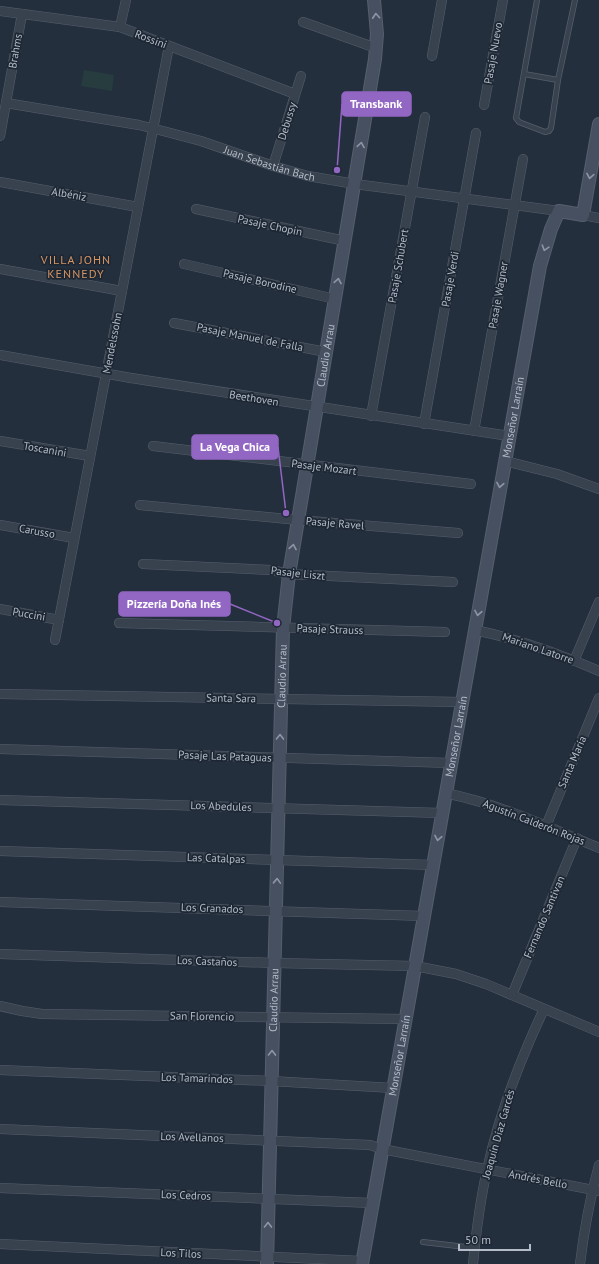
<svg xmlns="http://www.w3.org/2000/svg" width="599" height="1264" font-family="'PT Sans',sans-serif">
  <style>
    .green { fill: #263c3f }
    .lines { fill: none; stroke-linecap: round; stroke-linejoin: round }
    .lane-casing { stroke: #565f6c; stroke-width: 6 }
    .street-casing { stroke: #565f6c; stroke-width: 10 }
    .secondary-casing { stroke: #565f6c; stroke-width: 14 }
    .lane { stroke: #38414e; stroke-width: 4.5 }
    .street { stroke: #38414e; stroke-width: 9 }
    .secondary { stroke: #465061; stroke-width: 12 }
    .oneway { stroke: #8e96a5 }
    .labels { text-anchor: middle; stroke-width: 3.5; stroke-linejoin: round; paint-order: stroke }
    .street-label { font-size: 11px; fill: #b4bcc9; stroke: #1d2633 }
    .neighbourhood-label { font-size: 12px; letter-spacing: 1px; fill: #d59563; stroke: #1d2633 }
    .leader { fill: none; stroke: #9266c3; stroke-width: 1.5 }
    .callout-dot { fill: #9266c3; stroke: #1d2633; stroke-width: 1.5 }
    .callout { fill: #9266c3; stroke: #9266c3; stroke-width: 1.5 }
    .callout-label { font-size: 12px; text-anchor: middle; font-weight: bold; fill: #fff }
  </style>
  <rect width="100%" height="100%" fill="#242f3e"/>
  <path class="green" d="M84 70 114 75 112 91 81 86Z"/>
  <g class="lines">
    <defs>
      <path id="lane" d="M537 0 516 118 519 122 545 132 549 131 551 128 558 80 575 0
        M524 74 558 80
        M423 1242 474 1248"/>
      <g id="street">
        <path d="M0 11 120 27 295 94"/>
        <path d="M303 22 376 48"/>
        <path d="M120 27 126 0"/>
        <path d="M432 56 442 0"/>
        <path id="s1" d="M6 103 139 125 163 131 201 141 273 166 308 176 355 184 559 211"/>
        <path d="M484 105 503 0"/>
        <path d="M0 136 22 14"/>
        <path d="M273 166 301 76"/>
        <path d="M0 182 138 207"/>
        <path d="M196 209 345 241"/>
        <path d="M583 215 599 218"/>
        <path d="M184 264 335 299"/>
        <path d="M0 269 122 291"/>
        <path d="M174 323 326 352"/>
        <path d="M0 355 131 378 509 436"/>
        <path d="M371 416 425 117"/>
        <path d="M424 424 476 133"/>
        <path d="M474 431 523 159"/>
        <path d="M0 441 90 456"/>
        <path d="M153 446 471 484"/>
        <path d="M505 461 557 474 599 489"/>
        <path d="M140 505 298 520 458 533"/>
        <path d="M0 525 74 538"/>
        <path d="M143 564 271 570 289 574 453 582"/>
        <path d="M0 609 59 620"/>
        <path d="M119 623 445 632"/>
        <path d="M475 630C518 639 558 653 599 671"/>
        <path d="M55 640 169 46"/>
        <path d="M574 661 599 602"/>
        <path d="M0 694 462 702"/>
        <path d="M0 749 451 763"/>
        <path d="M445 793C499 804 549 827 599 848"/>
        <path d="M0 800 442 813"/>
        <path d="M546 826 599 698"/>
        <path d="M0 851 433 865"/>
        <path d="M0 902 424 916"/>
        <path d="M0 954 275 963 415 966 456 974 486 984 599 1032"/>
        <path d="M512 995 577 838"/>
        <path d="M0 1006 22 1011 42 1014 405 1019"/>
        <path d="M0 1070 271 1081 393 1088"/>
        <path d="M0 1129 370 1145 382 1149 599 1191"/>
        <path d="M0 1188 372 1203"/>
        <path d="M0 1244 362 1261"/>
        <path d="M473 1264C476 1233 480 1201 487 1170 499 1114 520 1060 544 1009"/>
        <path d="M580 1264C584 1230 590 1198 599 1165"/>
      </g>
      <g id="secondary">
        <path id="s2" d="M267 1264 283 628 289 574 375 59 377 34 374 0"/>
        <path id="s3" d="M362 1264 540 266 551 229 559 211 583 215 599 124"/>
      </g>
    </defs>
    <use href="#lane" class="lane-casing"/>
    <use href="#street" class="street-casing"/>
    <use href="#secondary" class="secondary-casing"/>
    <use href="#lane" class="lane"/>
    <use href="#street" class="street"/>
    <use href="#secondary" class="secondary"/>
  </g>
  <defs><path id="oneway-chevron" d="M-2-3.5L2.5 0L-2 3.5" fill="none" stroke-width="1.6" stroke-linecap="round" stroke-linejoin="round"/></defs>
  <g class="oneway">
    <use href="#oneway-chevron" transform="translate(376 16) rotate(-94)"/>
    <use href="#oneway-chevron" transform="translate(361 145) rotate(-81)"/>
    <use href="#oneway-chevron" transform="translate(590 176) rotate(100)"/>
    <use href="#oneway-chevron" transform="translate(545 248) rotate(107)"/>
    <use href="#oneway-chevron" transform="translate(338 281) rotate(-80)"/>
    <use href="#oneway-chevron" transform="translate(500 485) rotate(100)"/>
    <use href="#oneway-chevron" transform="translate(293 547) rotate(-80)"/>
    <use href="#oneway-chevron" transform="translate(478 613) rotate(100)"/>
    <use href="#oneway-chevron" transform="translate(280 737) rotate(-89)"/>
    <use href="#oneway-chevron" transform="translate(438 838) rotate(100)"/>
    <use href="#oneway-chevron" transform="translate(277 881) rotate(-88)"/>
    <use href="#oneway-chevron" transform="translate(272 1053) rotate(-89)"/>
    <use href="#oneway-chevron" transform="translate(268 1225) rotate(-89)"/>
  </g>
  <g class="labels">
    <g class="street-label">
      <text transform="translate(151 39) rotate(21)" y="4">Rossini</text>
      <text transform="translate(15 51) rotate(-80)" y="4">Brahms</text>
      <text transform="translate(493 53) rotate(-80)" y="4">Pasaje Nuevo</text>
      <text transform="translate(287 121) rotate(-73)" y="4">Debussy</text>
      <text dy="4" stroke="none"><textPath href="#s1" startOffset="271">Juan Sebastián Bach</textPath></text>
      <text transform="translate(69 194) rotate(10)" y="4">Albéniz</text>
      <text transform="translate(270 225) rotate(12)" y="4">Pasaje Chopin</text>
      <text transform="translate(398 266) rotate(-80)" y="4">Pasaje Schubert</text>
      <text transform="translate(450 279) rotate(-80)" y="4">Pasaje Verdi</text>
      <text transform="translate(260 281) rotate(13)" y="4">Pasaje Borodine</text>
      <text transform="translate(498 295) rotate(-80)" y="4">Pasaje Wagner</text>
      <text transform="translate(250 337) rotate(11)" y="4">Pasaje Manuel de Falla</text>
      <text transform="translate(112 343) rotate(-79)" y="4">Mendelssohn</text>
      <text dy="4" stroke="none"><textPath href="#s2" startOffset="912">Claudio Arrau</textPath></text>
      <text transform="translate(254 398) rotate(9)" y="4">Beethoven</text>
      <text dy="4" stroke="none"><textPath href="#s3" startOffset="860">Monseñor Larraín</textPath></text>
      <text transform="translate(45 449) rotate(10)" y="4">Toscanini</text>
      <text transform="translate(324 467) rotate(7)" y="4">Pasaje Mozart</text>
      <text transform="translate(335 523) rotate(5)" y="4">Pasaje Ravel</text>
      <text transform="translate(37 531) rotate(10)" y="4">Carusso</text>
      <text transform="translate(298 573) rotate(6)" y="4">Pasaje Liszt</text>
      <text transform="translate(29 614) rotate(10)" y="4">Puccini</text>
      <text transform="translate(330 629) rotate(2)" y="4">Pasaje Strauss</text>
      <text transform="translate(538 648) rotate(19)" y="4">Mariano Latorre</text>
      <text dy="4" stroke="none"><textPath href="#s2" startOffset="588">Claudio Arrau</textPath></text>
      <text transform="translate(231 698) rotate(1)" y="4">Santa Sara</text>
      <text dy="4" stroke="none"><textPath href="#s3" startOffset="536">Monseñor Larraín</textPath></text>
      <text transform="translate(225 756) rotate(2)" y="4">Pasaje Las Pataguas</text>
      <text transform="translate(572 762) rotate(-67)" y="4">Santa María</text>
      <text transform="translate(221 806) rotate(2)" y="4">Los Abedules</text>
      <text transform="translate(534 822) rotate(21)" y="4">Agustín Calderón Rojas</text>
      <text transform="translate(216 858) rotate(2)" y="4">Las Catalpas</text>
      <text transform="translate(212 908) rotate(2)" y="4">Los Granados</text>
      <text transform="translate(544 917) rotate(-67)" y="4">Fernando Santivan</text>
      <text transform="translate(207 961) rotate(2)" y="4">Los Castaños</text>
      <text dy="4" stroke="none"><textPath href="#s2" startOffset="264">Claudio Arrau</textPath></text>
      <text transform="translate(202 1016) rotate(1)" y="4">San Florencio</text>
      <text dy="4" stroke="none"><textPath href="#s3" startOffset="212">Monseñor Larraín</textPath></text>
      <text transform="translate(197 1078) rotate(2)" y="4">Los Tamarindos</text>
      <text transform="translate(498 1134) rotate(-74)" y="4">Joaquín Díaz Garcés</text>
      <text transform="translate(192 1137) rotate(2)" y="4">Los Avellanos</text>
      <text transform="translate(538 1179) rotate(11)" y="4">Andrés Bello</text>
      <text transform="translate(186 1195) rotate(2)" y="4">Los Cedros</text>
      <text transform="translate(181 1253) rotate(3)" y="4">Los Tilos</text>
    </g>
    <g class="neighbourhood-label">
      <text x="76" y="264">VILLA JOHN<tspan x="76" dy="14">KENNEDY</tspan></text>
    </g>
  </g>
  <path class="leader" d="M337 170L342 104M286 513L278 447M277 623L230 604"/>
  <g class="callout-dot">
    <circle cx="337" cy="170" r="4"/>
    <circle cx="286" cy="513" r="4"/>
    <circle cx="277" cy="623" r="4"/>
  </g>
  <g class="callout">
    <rect x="342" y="92" width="69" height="24" rx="4"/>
    <rect x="192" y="435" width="86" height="24" rx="4"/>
    <rect x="119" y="592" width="111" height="24" rx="4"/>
  </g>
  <g class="callout-label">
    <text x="376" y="108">Transbank</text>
    <text x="235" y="451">La Vega Chica</text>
    <text x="174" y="608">Pizzería Doña Inés</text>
  </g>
  <path d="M459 1244v6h71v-6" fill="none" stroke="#b4bcc9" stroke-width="2"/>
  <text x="465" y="1244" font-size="12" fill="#b4bcc9" stroke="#1d2633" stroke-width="3" paint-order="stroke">50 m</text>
</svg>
